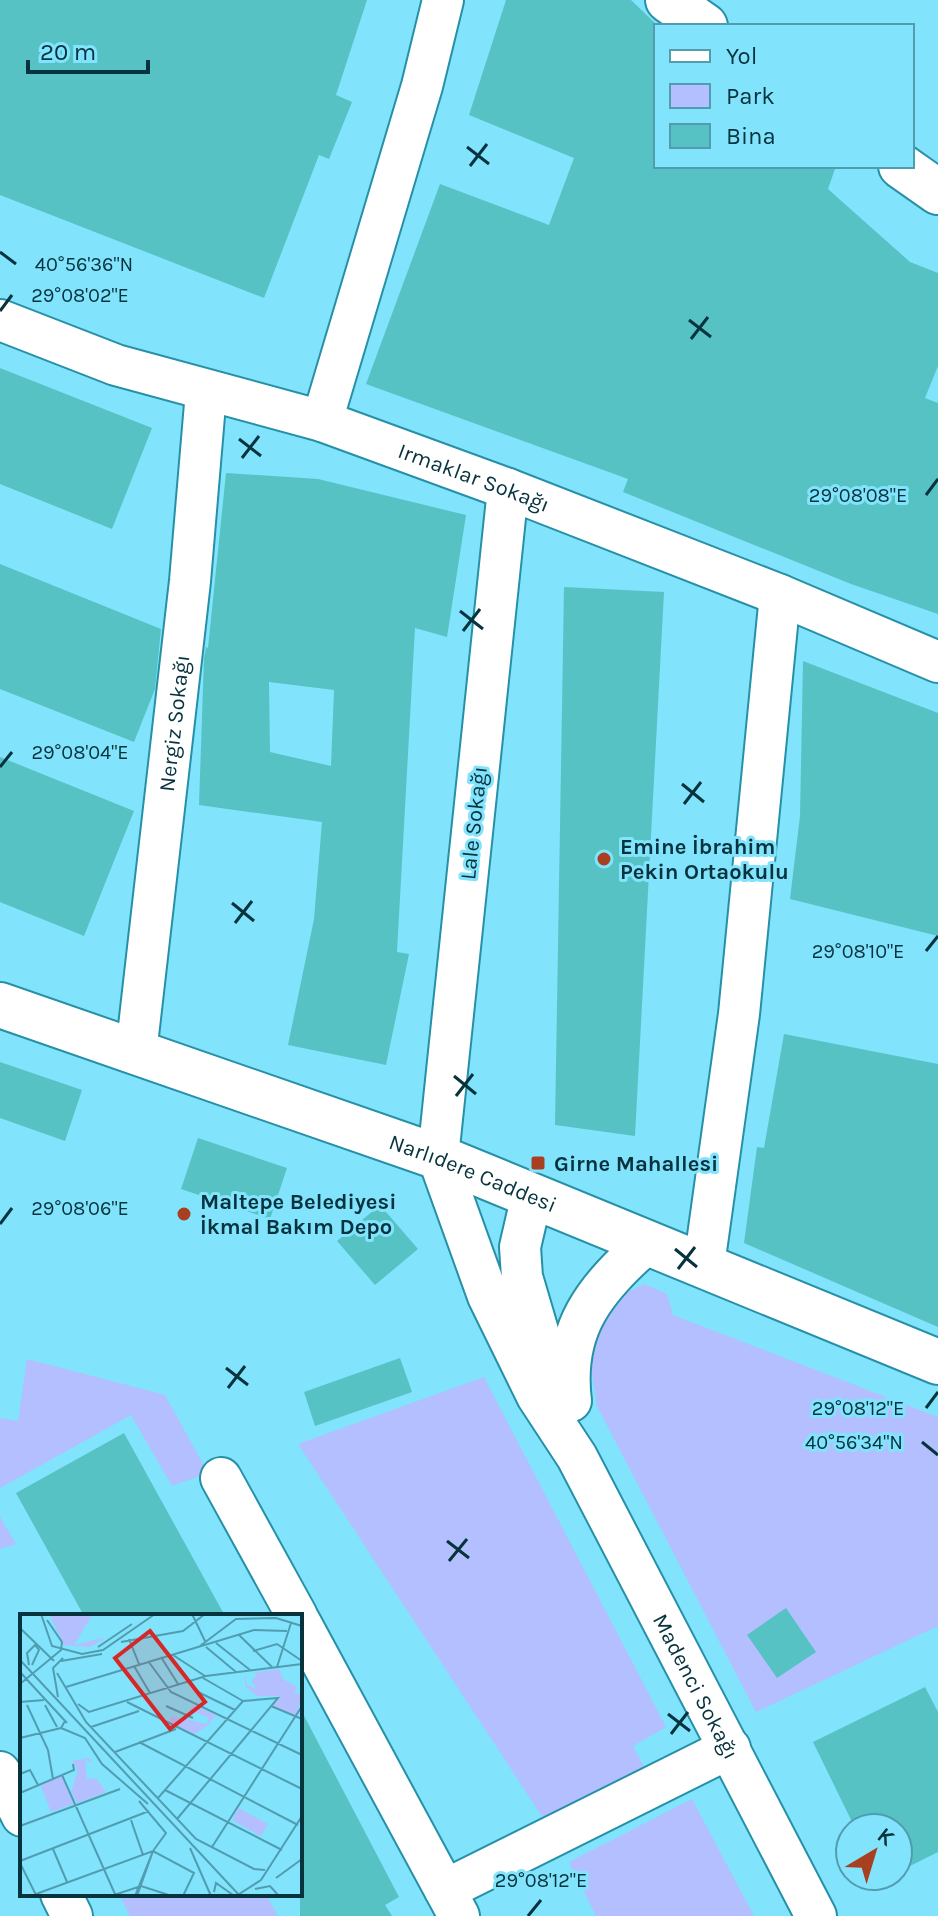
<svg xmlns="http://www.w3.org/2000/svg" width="938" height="1916" font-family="Karla,sans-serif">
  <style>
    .green { fill: #b3bffe }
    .building { fill: #57c2c3; fill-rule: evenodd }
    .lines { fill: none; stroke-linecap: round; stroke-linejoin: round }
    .street-casing { stroke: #2690a7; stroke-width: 44 }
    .secondary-casing { stroke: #2690a7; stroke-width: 48 }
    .street { stroke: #fff; stroke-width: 40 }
    .secondary { stroke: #fff; stroke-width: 44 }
    .ticks { fill: none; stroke: #06333d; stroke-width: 3 }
    .poi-dot { fill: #a73f20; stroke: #82e3fc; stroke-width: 3 }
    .labels { text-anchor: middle; stroke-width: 6; stroke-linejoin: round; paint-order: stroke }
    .street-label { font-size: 22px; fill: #06333d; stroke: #82e3fc }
    .poi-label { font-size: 22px; font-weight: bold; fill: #06333d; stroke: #82e3fc; text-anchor: start }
    .inset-road { fill: none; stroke: #509db0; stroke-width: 2 }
    .view { fill: #d62828; fill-opacity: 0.15; stroke: #d62828; stroke-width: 4 }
    .inset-edge { fill: none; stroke: #06333d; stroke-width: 4 }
    .ticks-label { font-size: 20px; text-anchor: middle; fill: #06333d; stroke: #82e3fc; stroke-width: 6; stroke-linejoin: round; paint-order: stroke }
  </style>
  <rect width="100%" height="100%" fill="#82e3fc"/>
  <path class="green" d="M645 1284 667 1294 673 1315 938 1417V1626L756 1712 597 1406 591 1367 596 1337 616 1297Z
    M27 1359 165 1395 208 1473 172 1486 131 1415 0 1488V1418L18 1421Z
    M484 1377 666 1727 633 1746 644 1767 545 1821 298 1444Z
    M0 1517 16 1544 0 1549Z
    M692 1799 754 1916H596L569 1862Z
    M119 1894H266L278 1916H130Z"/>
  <path class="building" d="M0 0H367L336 95 352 102 329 159 319 155 264 298 0 195Z
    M506 0H631L656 24V166H836L828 189 910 262 938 273V366L925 398 938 403V614L851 584 623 492 628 479 366 384 440 184 549 225 574 158 469 115Z
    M0 368 152 428 112 529 0 484Z
    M226 473 318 479 466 515 447 637 415 628 397 952 409 954 386 1065 288 1045 314 919 322 822 199 805 204 658 206 647 208 648ZM269 682 334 690 331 766 270 752Z
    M0 564 161 629 155 689 134 742 0 689Z
    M564 587 664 592 635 1136 555 1125Z
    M803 661 938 713V936L790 899 800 816Z
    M0 757 134 811 84 936 0 902Z
    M784 1034 938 1064V1327L744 1243 757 1147 764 1148Z
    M0 1062 82 1090 65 1141 0 1118Z
    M198 1138 287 1168 270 1219 181 1189Z
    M380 1205 418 1249 375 1285 337 1241Z
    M400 1358 412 1392 315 1426 304 1392Z
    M124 1433 225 1616H84L16 1493Z
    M786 1608 816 1652 777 1678 747 1635Z
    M925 1687 938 1712V1852L898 1872V1828H855L813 1742Z
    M300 1708 399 1897 385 1905 392 1916H300Z"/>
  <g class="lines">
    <defs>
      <g id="street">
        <path id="s1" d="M0 320 116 365 322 421 508 489 780 595 938 662"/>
        <path d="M322 421 422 86 443 0"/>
        <path id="s2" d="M508 489 438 1157 488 1296 537 1396 577 1457 816 1916"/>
        <path id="s3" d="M136 1053 190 581 206 392"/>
        <path d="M532 1195 520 1247 522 1277 555 1389"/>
        <path d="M704 1265 739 1014 780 595"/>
        <path d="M571 1401C562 1328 595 1289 648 1242"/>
        <path d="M221 1478 297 1616"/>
        <path d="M300 1622 459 1916"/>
        <path d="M0 1772 22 1816"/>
        <path d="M445 1890 730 1748"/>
        <path d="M61 1894 72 1916"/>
      </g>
      <g id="secondary">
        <path d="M668 0 705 26"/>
        <path d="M901 166 938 192"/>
        <path id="s4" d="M0 1005 438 1157 938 1362"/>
      </g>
    </defs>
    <use href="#street" class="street-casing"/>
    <use href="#secondary" class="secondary-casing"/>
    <use href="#street" class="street"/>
    <use href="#secondary" class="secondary"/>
  </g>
  <path class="ticks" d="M467 147 489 164M470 166 487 144M0 252 16 264M0 311 12 295M689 320 711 337M691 339 708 317M239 439 261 456M242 458 259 436M926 495 938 479M460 611 483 629M463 631 480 609M0 767 12 752M682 784 704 802M684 804 701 782M232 903 254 921M235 923 252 901M926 951 938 936M454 1076 476 1094M456 1096 473 1074M0 1224 12 1208M675 1249 697 1267M678 1269 695 1247M226 1368 248 1385M228 1388 245 1366M926 1408 938 1392M922 1442 938 1455M447 1541 469 1558M449 1561 467 1539M668 1714 690 1731M671 1734 688 1712M528 1916 541 1900"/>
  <g class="poi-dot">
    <circle cx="604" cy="859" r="8"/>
    <rect x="530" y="1155" width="16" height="16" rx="4"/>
    <circle cx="184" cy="1214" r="8"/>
  </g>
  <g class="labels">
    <g class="street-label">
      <text dy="8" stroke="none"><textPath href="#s1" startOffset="500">Irmaklar Sokağı</textPath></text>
      <text dy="8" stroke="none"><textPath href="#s3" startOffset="332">Nergiz Sokağı</textPath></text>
      <text transform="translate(473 823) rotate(-84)" y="8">Lale Sokağı</text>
      <text dy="8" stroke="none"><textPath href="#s4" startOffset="502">Narlıdere Caddesi</textPath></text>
      <text dy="8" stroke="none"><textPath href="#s2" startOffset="1262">Madenci Sokağı</textPath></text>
    </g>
    <g class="poi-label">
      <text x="620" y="854">Emine İbrahim<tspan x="620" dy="25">Pekin Ortaokulu</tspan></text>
      <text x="554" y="1171">Girne Mahallesi</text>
      <text x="200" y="1209">Maltepe Belediyesi<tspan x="200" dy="25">İkmal Bakım Depo</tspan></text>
    </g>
  </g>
  <g transform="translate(20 1614)">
    <rect width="282" height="282" fill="#82e3fc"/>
    <path d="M29 0H73L54 31 87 23 70 33 44 31ZM259 55 263 65 277 73 274 80 282 79 277 102 252 92 260 82H237L225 72V60L227 71 236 75 232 67 237 60 232 59ZM173 91 196 101 187 112 174 120 148 108 151 102 187 110 189 104 170 96ZM69 144 72 149 65 146 67 165 76 164 86 178 57 189 51 178 58 156 52 147ZM42 161 53 190 31 198 21 172ZM219 194 248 210 241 222 212 206Z" fill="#b3bffe"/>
    <path class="inset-road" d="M21 0 32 32 62 40 83 36 135 0M172 0 185 27M0 14 34 47M219 21 252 53M109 25 119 50M101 28 163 17 185 0M196 29 230 56M180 32 216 5 256 4 282 12M78 33 112 10M186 33 216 58M233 37 257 30 282 47M153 41 185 62M141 43 158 70M0 46 220 282M41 47 82 40M128 47 151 78 282 141M9 51 7 39 15 31 19 36 12 51M114 52 130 79M257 53 271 9M0 58 47 109M37 59 66 108 176 225 234 255 245 256M183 64 223 87M0 70 41 36 42 28 27 6M46 73 234 16 267 17M178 78 215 96M38 83 33 54 43 44M0 88 24 86M107 88 282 175M58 90 69 98 186 62 282 50M7 91 28 136 33 165M25 91 37 113M146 92 173 104M251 92 282 105M45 107 41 114 65 124 82 150 128 190M71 113 119 97M0 124 41 114M119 128 278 211M95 138 156 115M0 160 10 156 18 171M42 161 95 280M145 176 262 236M0 179 54 156 53 150M138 184 223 87 258 84 157 205M119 187 146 219 133 237M111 206 123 241M0 212 100 175M192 233 282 92M170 234 191 282M33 235 47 268M0 247 129 197M0 249 16 281M256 264 282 245M235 275 250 272 259 282M194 278 196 269 213 281M16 280 133 237 174 259 163 282M91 282 121 272 152 282M115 282 133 237 117 282M216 282 241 266 282 202"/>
    <path class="view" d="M130 17 185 88 150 115 95 44Z"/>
    <rect width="282" height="282" class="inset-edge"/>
  </g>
  <g class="ticks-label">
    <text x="84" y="271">40°56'36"N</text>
    <text x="80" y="302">29°08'02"E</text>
    <text x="858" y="502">29°08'08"E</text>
    <text x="80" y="759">29°08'04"E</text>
    <text x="858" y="958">29°08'10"E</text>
    <text x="80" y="1215">29°08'06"E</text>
    <text x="858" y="1415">29°08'12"E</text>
    <text x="854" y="1449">40°56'34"N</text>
    <text x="541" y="1887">29°08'12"E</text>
  </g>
  <rect x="654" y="24" width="260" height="144" fill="#82e3fc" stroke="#509db0" stroke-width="2"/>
  <rect x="670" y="50" width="40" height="12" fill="#ffffff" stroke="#509db0" stroke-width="2"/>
  <text x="726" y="64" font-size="24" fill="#06333d">Yol</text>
  <rect x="670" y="84" width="40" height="24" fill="#b3bffe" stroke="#509db0" stroke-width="2"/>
  <text x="726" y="104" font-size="24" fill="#06333d">Park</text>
  <rect x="670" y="124" width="40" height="24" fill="#57c2c3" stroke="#509db0" stroke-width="2"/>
  <text x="726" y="144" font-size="24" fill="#06333d">Bina</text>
  <g transform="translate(874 1852) rotate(38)"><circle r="38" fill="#82e3fc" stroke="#509db0" stroke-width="2"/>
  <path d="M0-6L14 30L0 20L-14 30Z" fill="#a73f20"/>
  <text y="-12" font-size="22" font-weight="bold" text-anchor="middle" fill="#06333d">K</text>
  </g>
  <path d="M28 60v12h120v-12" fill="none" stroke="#06333d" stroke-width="4"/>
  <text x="40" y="60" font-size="24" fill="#06333d" stroke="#82e3fc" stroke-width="6" paint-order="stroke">20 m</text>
</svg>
